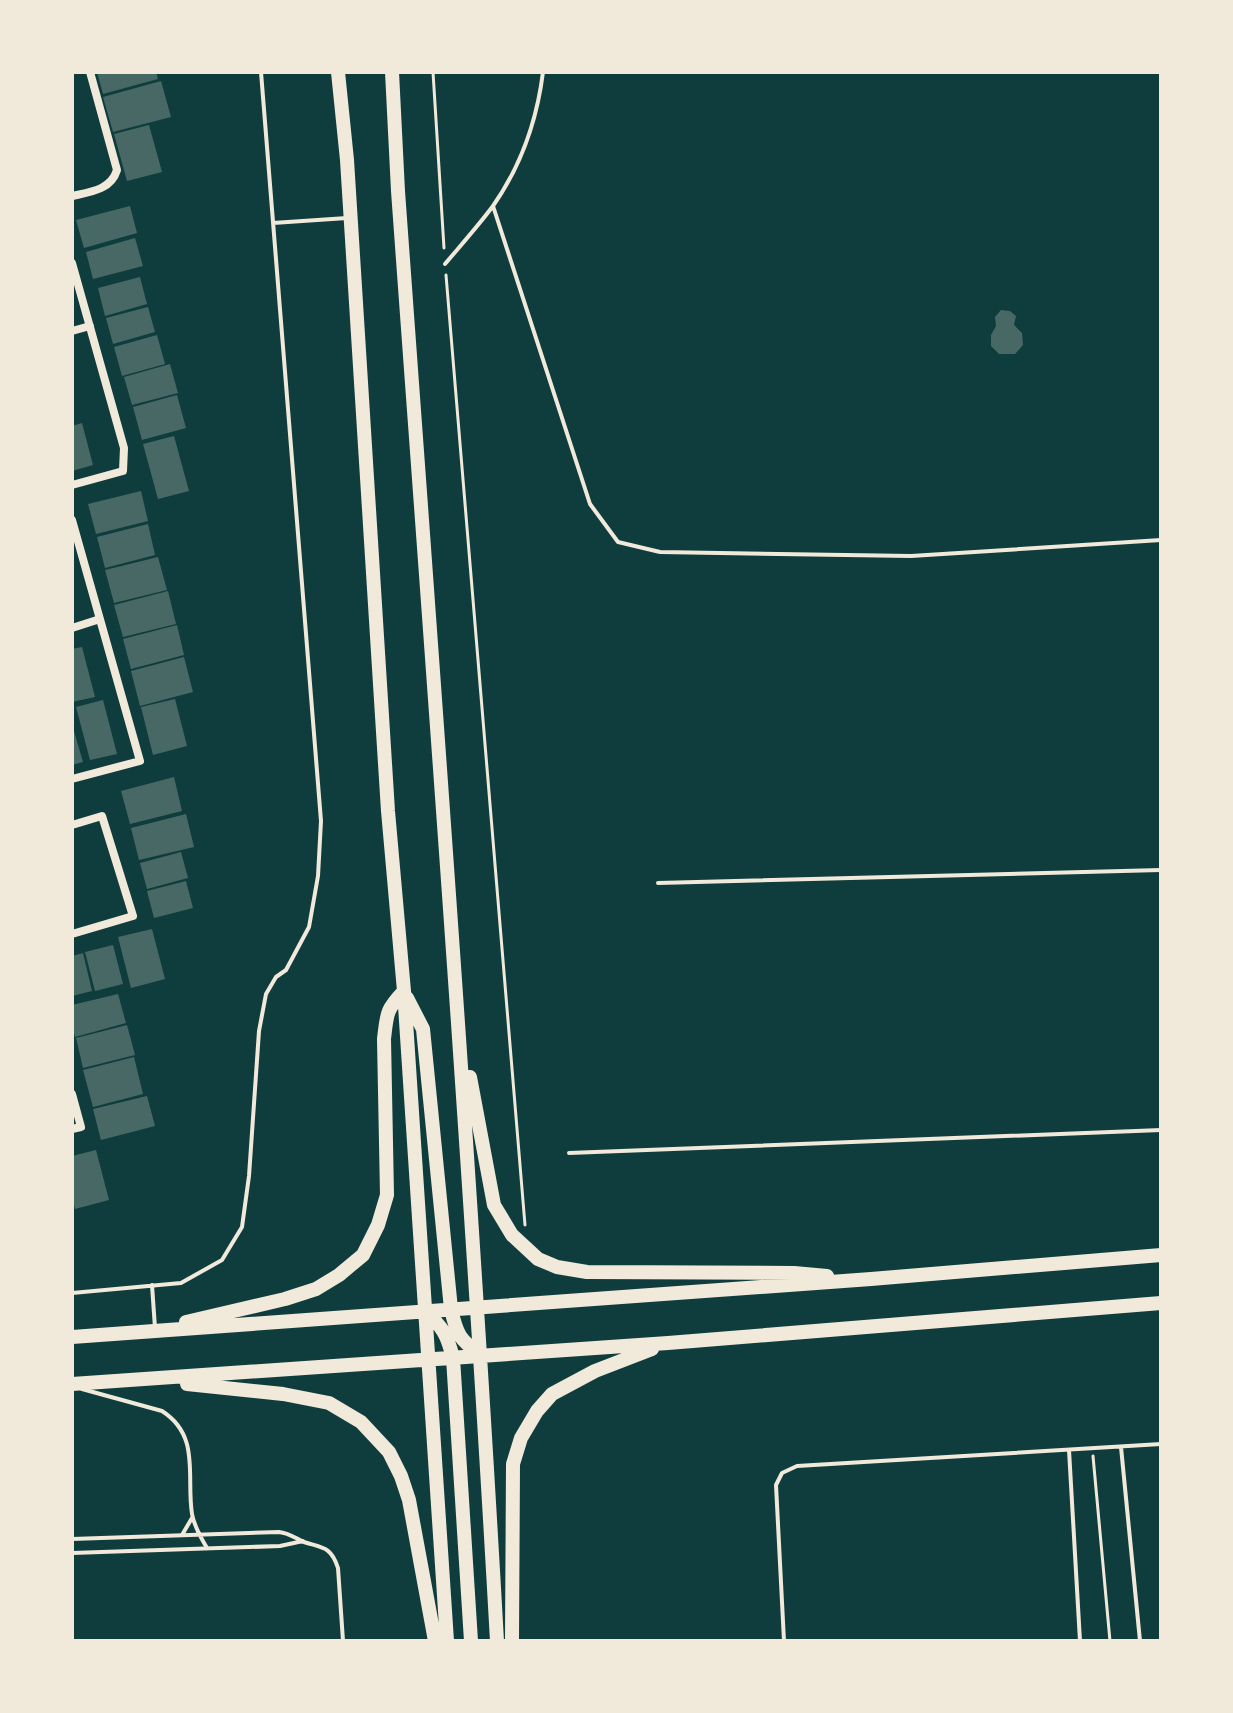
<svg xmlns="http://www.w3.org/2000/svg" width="1233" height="1713" font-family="'IBM Plex Sans',sans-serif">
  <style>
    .building { fill: #486865 }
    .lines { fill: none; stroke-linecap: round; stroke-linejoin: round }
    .path { stroke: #f1e9da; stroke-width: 3 }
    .service { stroke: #f1e9da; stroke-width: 4 }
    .minor { stroke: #f1e9da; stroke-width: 8 }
    .primary { stroke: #f1e9da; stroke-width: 14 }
  </style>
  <rect width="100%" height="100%" fill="#0f3d3e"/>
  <path class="building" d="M97 72H156L158 79 103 94Z
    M161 81 171 117 113 132 103 97Z
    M149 125 162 172 127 181 114 134Z
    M130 206 137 233 84 248 76 220Z
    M135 238 143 266 93 279 86 252Z
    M140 277 147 304 105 316 98 288Z
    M148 307 155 332 113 344 106 318Z
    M1001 310 1010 311 1016 316 1014 325 1022 333 1023 345 1015 354H999L991 346V335L996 326 995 317Z
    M157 335 165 364 122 376 114 347Z
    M170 364 178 393 132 405 124 377Z
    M177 395 186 428 142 440 133 407Z
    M82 423 93 465 72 471V426Z
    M174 436 189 491 158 499 143 444Z
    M141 491 148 521 96 534 88 504Z
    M148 524 155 555 105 568 97 537Z
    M158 557 167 590 114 603 105 570Z
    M168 591 176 624 123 637 114 605Z
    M177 625 184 655 131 669 123 639Z
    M82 647 95 697 72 702V649Z
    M184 657 193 692 140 706 131 671Z
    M175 699 187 746 153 755 141 707Z
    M103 700 117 754 90 760 76 707Z
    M72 724 83 762 72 765Z
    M174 777 182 811 130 824 121 791Z
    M186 814 194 847 139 860 131 828Z
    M181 852 188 878 147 889 140 863Z
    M186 881 193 908 154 918 147 891Z
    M152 929 165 979 131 988 118 937Z
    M113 945 123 984 95 991 85 952Z
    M83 953 92 991 72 996V956Z
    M118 994 126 1023 75 1037 72 1025V1005Z
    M127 1025 135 1055 83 1068 76 1038Z
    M134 1057 143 1094 93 1107 83 1070Z
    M147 1096 155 1126 101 1140 93 1109Z
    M96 1150 109 1200 75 1209 72 1196V1156Z"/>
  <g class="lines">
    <path class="path" d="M433 72 444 248
      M446 275 525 1225
      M1093 1456 1110 1641"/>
    <path class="service" d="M493 206 590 504 618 542 660 552 911 556 1161 540
      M273 223 347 218
      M445 264C461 245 478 226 493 206 521 166 537 120 543 72
      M658 883 1161 870
      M569 1153 1161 1130
      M152 1285 155 1328
      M72 1293 181 1283 222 1260 242 1227 249 1176 259 1031 266 994 276 977 286 970 309 927 318 876 321 821 261 72
      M82 1389 162 1411C201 1436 186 1476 192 1514 194 1526 201 1538 207 1548
      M1121 1447 1140 1641
      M1069 1450 1080 1641
      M182 1535 192 1518
      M72 1539 279 1532C289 1533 295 1538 304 1542 322 1548 331 1546 338 1568L343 1641
      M72 1553 280 1546 303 1541
      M784 1641 776 1485 782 1473 797 1466 1161 1444"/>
    <path class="minor" d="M72 196C90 192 111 190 117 170L90 72
      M72 263 124 448 123 471 72 485
      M72 331 90 326
      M72 520 140 761 72 779
      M72 628 100 619
      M72 825 102 816 133 916 72 934
      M72 1094 81 1127 72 1129"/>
    <path class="primary" d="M338 72 347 160 388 811 404 991 447 1641
      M392 72 398 191C433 674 470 1157 497 1641
      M407 998 423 1029 451 1309C457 1336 460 1339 481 1356
      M470 1077 494 1205 512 1235 538 1259 557 1267 587 1272 794 1273 827 1276
      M424 1311C443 1327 447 1334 453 1358L471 1641
      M186 1322 285 1299 316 1289 339 1275 363 1255 378 1225 387 1195 384 1039C387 1013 386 1010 404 991
      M72 1337 871 1279 1161 1255
      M72 1384 668 1343 1161 1303
      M187 1384 283 1394 329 1403 361 1422 389 1452 401 1476 409 1500 435 1641
      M512 1641 513 1464 521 1438 537 1411 552 1394 595 1371 652 1349"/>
  </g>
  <rect width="1233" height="1713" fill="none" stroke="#f1e9da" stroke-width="148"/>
</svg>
